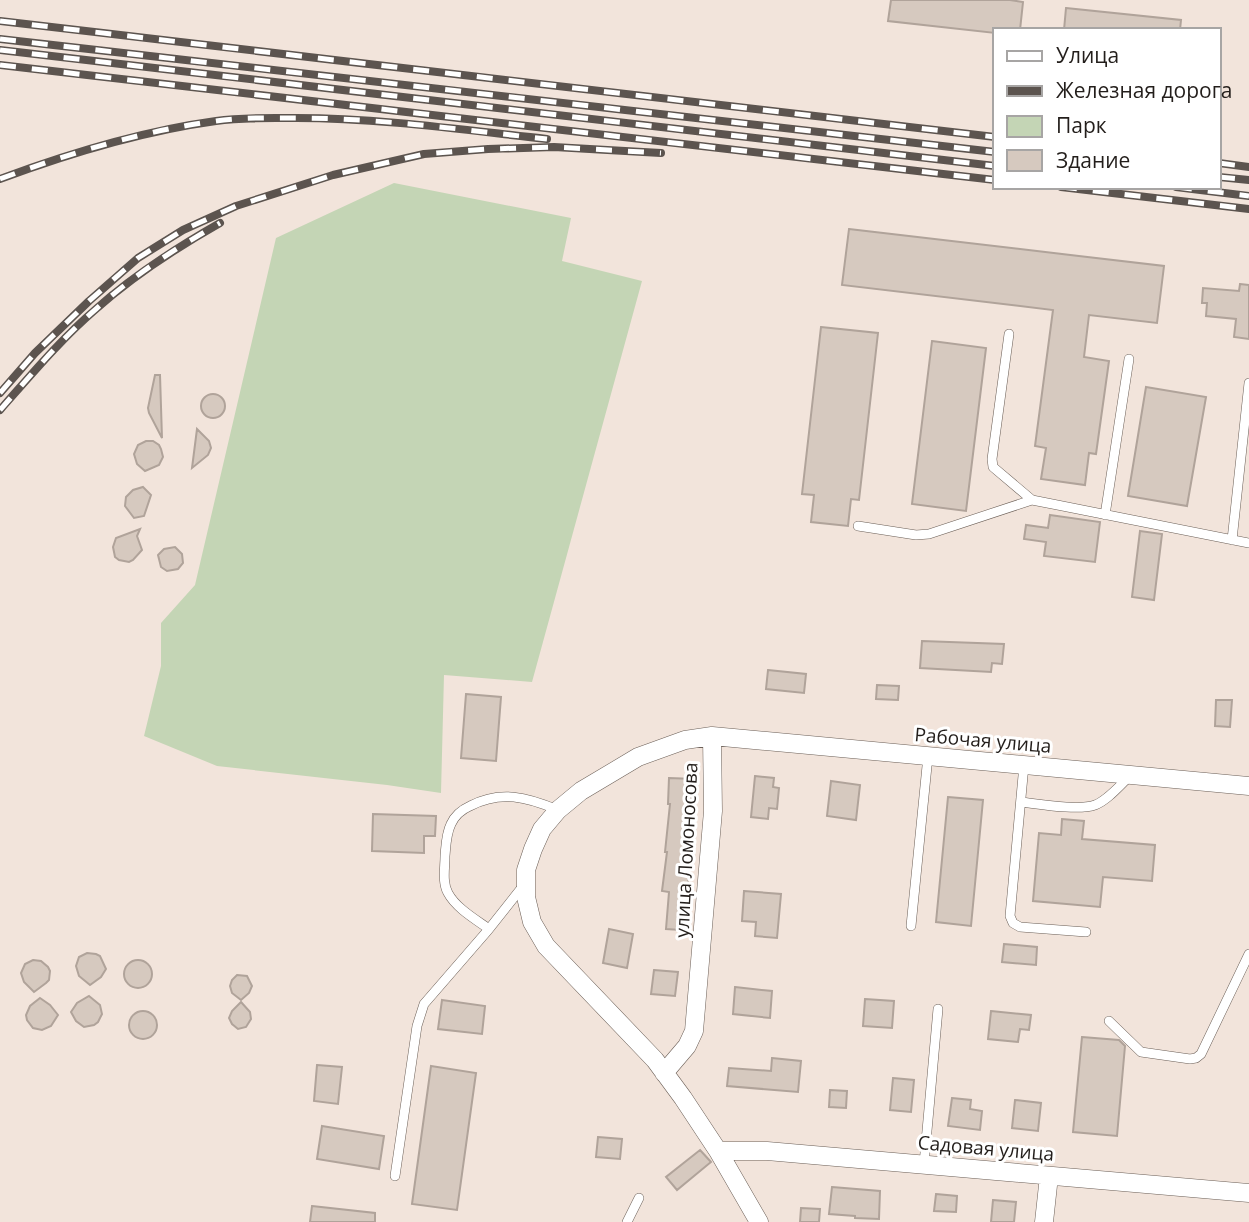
<svg xmlns="http://www.w3.org/2000/svg" width="1249" height="1222" font-family="'Open Sans',sans-serif">
  <style>
    .green { fill: #c4d5b5 }
    .building { fill: #d6c9bf; stroke: #b0a39a; stroke-width: 2 }
    .lines { fill: none; stroke-linecap: round; stroke-linejoin: round }
    .lane-casing { stroke: #6b5f57; stroke-width: 10 }
    .street-casing { stroke: #6b5f57; stroke-width: 19 }
    .lane { stroke: #fff; stroke-width: 9 }
    .street { stroke: #fff; stroke-width: 18 }
    .rail-casing { stroke: #5c544f; stroke-width: 8 }
    .rail { stroke: #fff; stroke-width: 5; stroke-dasharray: 16; stroke-linecap: butt }
    .labels { text-anchor: middle; stroke-width: 6; stroke-linejoin: round; paint-order: stroke }
    .street-label { font-size: 19px; fill: #231e1b; stroke: #fff }
  </style>
  <rect width="100%" height="100%" fill="#f2e4db"/>
  <path class="green" d="M394 183 571 218 562 261 642 281 532 682 444 675 441 793 387 785 217 766 144 736 161 666V623L195 585 276 238Z"/>
  <path class="building" d="M891 0H1010L1023 2 1020 30H995V33L888 21Z
    M1066 8 1181 20 1180 30H1064Z
    M849 229 1164 266 1157 323 1089 315 1084 357 1109 361 1096 454 1089 453 1085 485 1041 479 1046 448 1035 446 1053 310 842 285Z
    M1240 284 1249 285V339L1234 337 1236 319 1206 316 1207 303H1202L1203 288 1239 291Z
    M821 327 878 333 859 500 851 499 848 526 811 522 814 495 802 494Z
    M932 341 986 348 966 511 912 504Z
    M155 375H160L162 438 149 413 148 408Z
    M1146 387 1206 397 1187 506 1128 496Z
    M201 406a12 12 0 1 1 24 0a12 12 0 1 1-24 0Z
    M197 429 209 441 211 448 208 455 192 468Z
    M146 441H153L159 445 161 449 163 457 159 465 145 471 137 464 134 454 138 445Z
    M143 487 151 495 144 516 134 518 125 506 126 497 133 490Z
    M1050 515 1100 522 1095 562 1044 556 1046 542 1024 539 1026 525 1048 528Z
    M140 529 137 536 142 550 133 560 129 562 119 560 115 557 113 547 116 538Z
    M1140 531 1162 534 1154 600 1132 597Z
    M175 547 182 554 183 563 178 569 167 571 161 567 158 555 164 549Z
    M922 641 1004 644 1002 664 992 663 991 672 920 668Z
    M768 670 806 674 804 693 766 689Z
    M877 685 899 686 898 700 876 699Z
    M466 694 501 697 496 761 461 758Z
    M1216 700H1232L1230 727 1215 726Z
    M755 776 774 778 773 787 779 788 777 809 769 808 768 819 751 817Z
    M669 778 694 779 693 821 687 874 689 875 686 895 685 894 681 930 666 929 669 892 662 891 667 852H665L670 804H668Z
    M831 781 860 785 856 820 827 816Z
    M948 797 983 800 971 926 936 922Z
    M373 814 436 816 435 836H424V853L372 851Z
    M1062 819 1084 821 1082 839 1155 845 1152 881 1103 877 1100 907 1033 901 1039 833 1061 835Z
    M744 891 781 894 777 938 755 936 756 922 742 921Z
    M609 929 633 934 627 968 603 963Z
    M1004 944 1037 947 1036 965 1002 962Z
    M87 953 96 954 100 956 106 969 101 977 90 985 79 976 76 966 79 957Z
    M124 974a14 14 0 1 1 28 0a14 14 0 1 1-28 0Z
    M33 960 41 961 48 967 50 971 49 980 46 983 34 992 24 982 21 973 25 964Z
    M654 970 678 972 675 996 651 994Z
    M237 975 247 976 252 986 249 993 241 1000 232 993 230 986 232 980Z
    M735 987 772 991 770 1018 733 1014Z
    M89 996 100 1005 102 1014 98 1022 94 1025 84 1027 76 1021 71 1012 77 1003Z
    M40 998 50 1005 58 1015 51 1026 42 1030 33 1028 27 1020 26 1015 30 1006Z
    M865 999 894 1001 892 1028 863 1026Z
    M442 1000 485 1006 482 1034 438 1029Z
    M241 1002 250 1012 251 1019 246 1027 238 1029 232 1024 229 1018 232 1011Z
    M129 1025a14 14 0 1 1 28 0a14 14 0 1 1-28 0Z
    M991 1011 1031 1015 1029 1030 1020 1029 1018 1042 988 1039Z
    M1082 1037 1119 1040 1125 1046 1117 1136 1073 1132Z
    M772 1058 801 1061 798 1092 727 1086 729 1068 771 1071Z
    M317 1065 342 1067 338 1104 314 1101Z
    M431 1066 476 1073 457 1210 412 1204Z
    M893 1078 914 1080 911 1112 890 1110Z
    M830 1090 847 1091 846 1108 829 1107Z
    M952 1098 971 1100 970 1109 982 1111 980 1130 948 1126Z
    M1015 1100 1041 1103 1038 1131 1012 1128Z
    M322 1126 384 1136 379 1169 317 1159Z
    M598 1137 622 1139 620 1159 596 1157Z
    M700 1150 711 1162 677 1190 666 1177Z
    M832 1187 880 1191 879 1219 855 1218V1216L829 1214Z
    M936 1194 957 1196 956 1212 934 1211Z
    M993 1200 1016 1202 1014 1222H991Z
    M312 1206 375 1213V1222H310Z
    M801 1208 820 1209 819 1222H800Z"/>
  <g class="lines">
    <defs>
      <path id="lane" d="M1009 334 992 459 993 467 1032 500
        M1105 515 1129 359
        M858 526 916 535 929 534 1032 500 1249 543
        M1232 540 1249 383
        M1024 765 1010 916 1013 923 1020 927 1086 932
        M1021 802C1039 804 1078 811 1095 805 1108 800 1120 785 1130 776
        M523 886 489 929C475 919 456 908 448 893 442 882 445 868 445 856 446 845 446 834 451 824 455 815 461 810 470 806 501 790 527 797 558 810
        M911 926 928 756
        M1109 1021 1141 1052 1190 1059 1196 1058 1201 1054 1249 954
        M924 1164 938 1009
        M395 1176 417 1026 424 1004 489 929
        M627 1222 639 1198"/>
      <path id="street" d="M664 1073 687 1046 694 1031 713 811 712 736
        M718 1151H767L1249 1193
        M759 1222 718 1151 683 1098 655 1060 546 946 532 922 526 897V870L533 849 542 829 558 810 581 791 638 757 685 740 712 736 1249 786
        M1044 1222 1049 1176"/>
    </defs>
    <use href="#lane" class="lane-casing"/>
    <use href="#street" class="street-casing"/>
    <use href="#lane" class="lane"/>
    <use href="#street" class="street"/>
    <defs>
      <path id="rail" d="M0 21 995 137
        M0 39 995 152
        M0 50 995 166
        M0 65 995 180
        M1219 163 1249 167
        M1219 177 1249 180
        M0 179C70 153 142 131 216 121 243 117 270 118 296 118 380 118 464 130 547 139
        M1061 187 1249 209
        M1176 187 1249 196
        M0 393 35 353 89 301 138 258 183 230 236 206 333 175 424 154 488 149 554 147 661 153
        M0 410C31 375 61 339 96 309 134 275 176 248 220 223"/>
    </defs>
    <use href="#rail" class="rail-casing"/>
    <use href="#rail" class="rail"/>
  </g>
  <g class="labels">
    <g class="street-label">
      <text transform="translate(983 740) rotate(5)" y="7">Рабочая улица</text>
      <text transform="translate(686 850) rotate(-87)" y="7">улица Ломоносова</text>
      <text transform="translate(986 1148) rotate(5)" y="7">Садовая улица</text>
    </g>
  </g>
  <rect x="993" y="28" width="228" height="161" fill="#ffffff" stroke="#a7a5a4" stroke-width="2"/>
  <rect x="1007" y="51" width="35" height="10" fill="#ffffff" stroke="#a7a5a4" stroke-width="2"/>
  <text x="1056" y="63" font-size="21" fill="#231e1b">Улица</text>
  <rect x="1007" y="86" width="35" height="10" fill="#5c544f" stroke="#a7a5a4" stroke-width="2"/>
  <text x="1056" y="98" font-size="21" fill="#231e1b">Железная дорога</text>
  <rect x="1007" y="116" width="35" height="21" fill="#c4d5b5" stroke="#a7a5a4" stroke-width="2"/>
  <text x="1056" y="133" font-size="21" fill="#231e1b">Парк</text>
  <rect x="1007" y="150" width="35" height="21" fill="#d6c9bf" stroke="#a7a5a4" stroke-width="2"/>
  <text x="1056" y="168" font-size="21" fill="#231e1b">Здание</text>
</svg>
